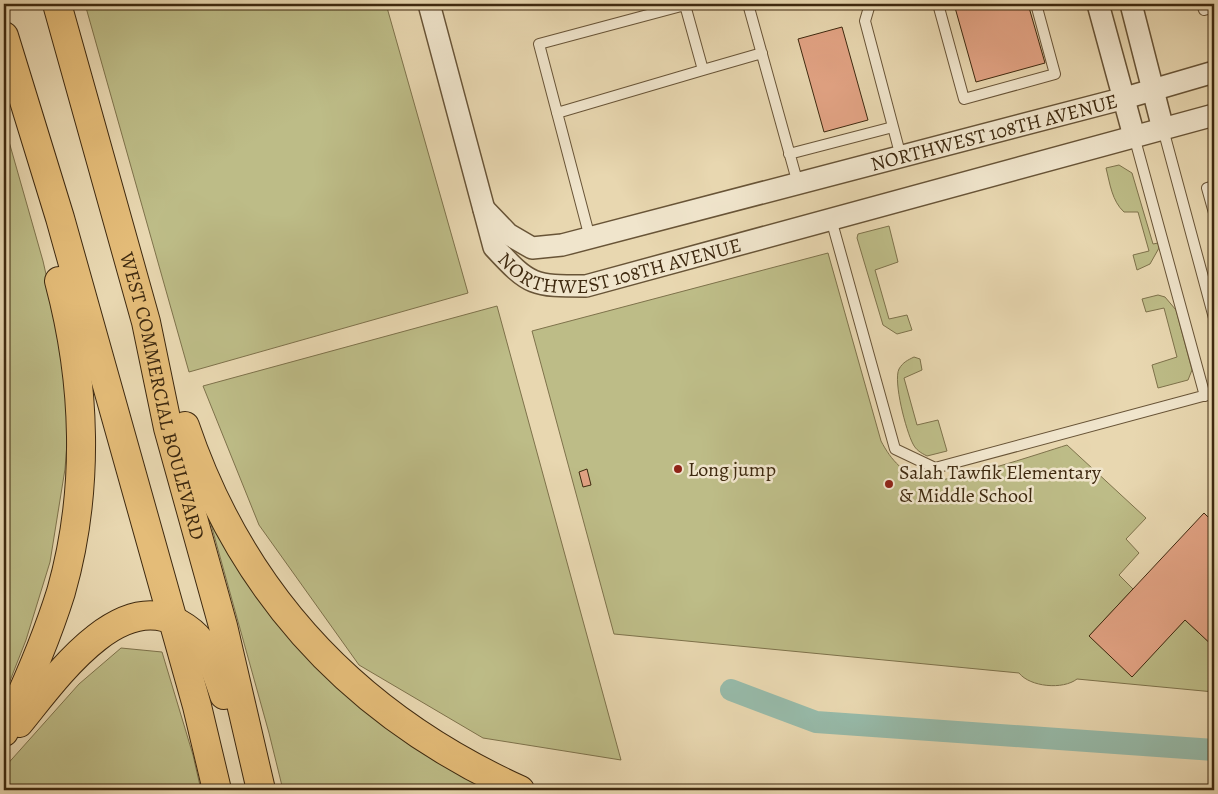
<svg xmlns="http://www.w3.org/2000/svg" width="1218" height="794" font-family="Alegreya,serif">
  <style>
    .green { fill: #bdbc87; stroke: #7e724b }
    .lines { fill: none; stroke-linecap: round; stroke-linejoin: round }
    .canal { stroke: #97baa9; stroke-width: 22 }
    .building { fill: #e2a384; stroke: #3e290f }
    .lane-casing { stroke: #685437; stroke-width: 12 }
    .street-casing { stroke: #685437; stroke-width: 24 }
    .highway-casing { stroke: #3e290f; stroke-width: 30 }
    .lane { stroke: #f0e5cc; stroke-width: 10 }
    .street { stroke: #f0e5cc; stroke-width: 21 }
    .highway { stroke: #e4bc78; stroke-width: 28 }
    .poi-dot { fill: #8f2418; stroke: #f0e5cc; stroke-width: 2 }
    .labels { text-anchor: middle; stroke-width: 5; stroke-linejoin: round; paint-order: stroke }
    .street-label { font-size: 20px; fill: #3e290f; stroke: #f0e5cc }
    .poi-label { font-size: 20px; fill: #3e290f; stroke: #f0e5cc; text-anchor: start }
  </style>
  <rect width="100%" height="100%" fill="#e8d7b0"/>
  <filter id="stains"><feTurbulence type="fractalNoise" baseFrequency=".004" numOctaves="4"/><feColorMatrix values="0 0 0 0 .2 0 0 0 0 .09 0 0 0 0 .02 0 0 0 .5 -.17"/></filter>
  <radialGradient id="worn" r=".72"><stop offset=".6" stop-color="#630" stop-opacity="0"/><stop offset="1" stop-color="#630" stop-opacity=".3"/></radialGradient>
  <path class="green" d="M85 4H386L468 293 189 372Z
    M4 124 43 261 58 327 70 404 65 469 50 562 26 640 4 696Z
    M1119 165 1132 173 1153 244 1158 243 1159 248 1150 264 1137 270 1133 255 1149 251 1138 212H1124C1112 201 1110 184 1106 168Z
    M889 226 898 262 875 270 889 319 907 315 912 330 897 334 883 325 857 238 858 234Z
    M828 253 881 441C891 460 904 475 926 480 947 485 1041 453 1067 445L1146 518 1126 539 1139 553 1119 575 1133 589 1089 636 1132 676 1185 620 1214 647V692L1077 679C1063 690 1030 687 1019 673L614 634 532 331Z
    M1158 295 1165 297 1176 310 1192 370 1188 380 1158 388 1152 365 1177 357 1164 308 1146 312 1142 299Z
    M497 306 621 760 483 738 359 665 259 525 203 386Z
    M914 357 920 359 922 370 904 378 917 425 938 420 947 451 927 456C921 453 916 450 913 444 906 431 893 381 899 369 903 362 908 360 914 357Z
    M204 499 262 592 505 790H283L269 733Z
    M121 648 162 652 193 755 201 790H4V768L79 684Z"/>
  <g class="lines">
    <path class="canal" d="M731 690 816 722 1214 750"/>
  </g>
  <path class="building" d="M954 4H1028L1045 63 976 82Z
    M842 27 868 120 824 132 798 39Z
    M587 469 591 485 583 487 579 472Z
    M1204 513 1214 523V647L1185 620 1132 677 1089 636Z"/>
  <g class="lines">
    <defs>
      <path id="lane" d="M748 4 798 184
        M870 4 865 21 901 157
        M938 4 964 99 1055 74 1036 4
        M1202 4 1204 10 1214 7
        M557 113 703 70
        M1163 129 1214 318
        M1134 136 1205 396
        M789 154 893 127
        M1214 186 1207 188 1214 213
        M831 219 895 449 935 468 1214 393
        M590 238 539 44 685 5 703 70 762 53"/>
      <g id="street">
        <path id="s1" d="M429 4 494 247C530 286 533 286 586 286L1214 115"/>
        <path d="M1098 4 1134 136"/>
        <path d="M1131 4 1163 129"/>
        <path id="s2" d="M484 209 508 234 532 248 562 245 1125 98 1214 72"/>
      </g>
      <g id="highway">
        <path id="s3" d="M57 4 146 322 168 428 223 626 261 790"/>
        <path d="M4 36 60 218 197 706 217 790"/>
        <path d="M185 426C243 597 357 716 520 790"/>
        <path d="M19 723C52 683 117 588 178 623 187 628 195 634 201 642 212 658 218 677 224 695"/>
        <path d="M4 732C26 686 46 640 61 592 90 490 86 382 59 281"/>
      </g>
    </defs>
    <use href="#lane" class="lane-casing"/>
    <use href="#street" class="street-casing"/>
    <use href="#highway" class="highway-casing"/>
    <use href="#lane" class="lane"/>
    <use href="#street" class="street"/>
    <use href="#highway" class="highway"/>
  </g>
  <g class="poi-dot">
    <circle cx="678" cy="469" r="5"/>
    <circle cx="889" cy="484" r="5"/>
  </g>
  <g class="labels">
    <g class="street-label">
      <text dy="7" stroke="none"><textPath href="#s2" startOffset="539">NORTHWEST 108TH AVENUE</textPath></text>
      <text dy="7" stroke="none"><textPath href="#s1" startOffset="390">NORTHWEST 108TH AVENUE</textPath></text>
      <text dy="7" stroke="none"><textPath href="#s3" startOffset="406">WEST COMMERCIAL BOULEVARD</textPath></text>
    </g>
    <g class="poi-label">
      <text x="688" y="476">Long jump</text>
      <text x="899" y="479">Salah Tawfik Elementary<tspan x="899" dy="23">&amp; Middle School</tspan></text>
    </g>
  </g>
  <rect width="1218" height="794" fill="none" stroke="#e8d7b0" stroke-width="20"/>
  <rect x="5" y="5" width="1208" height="784" fill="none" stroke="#3e290f" stroke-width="2.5"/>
  <rect x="10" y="10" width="1198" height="774" fill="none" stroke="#3e290f"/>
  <rect width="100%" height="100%" filter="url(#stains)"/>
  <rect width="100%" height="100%" fill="url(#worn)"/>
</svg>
